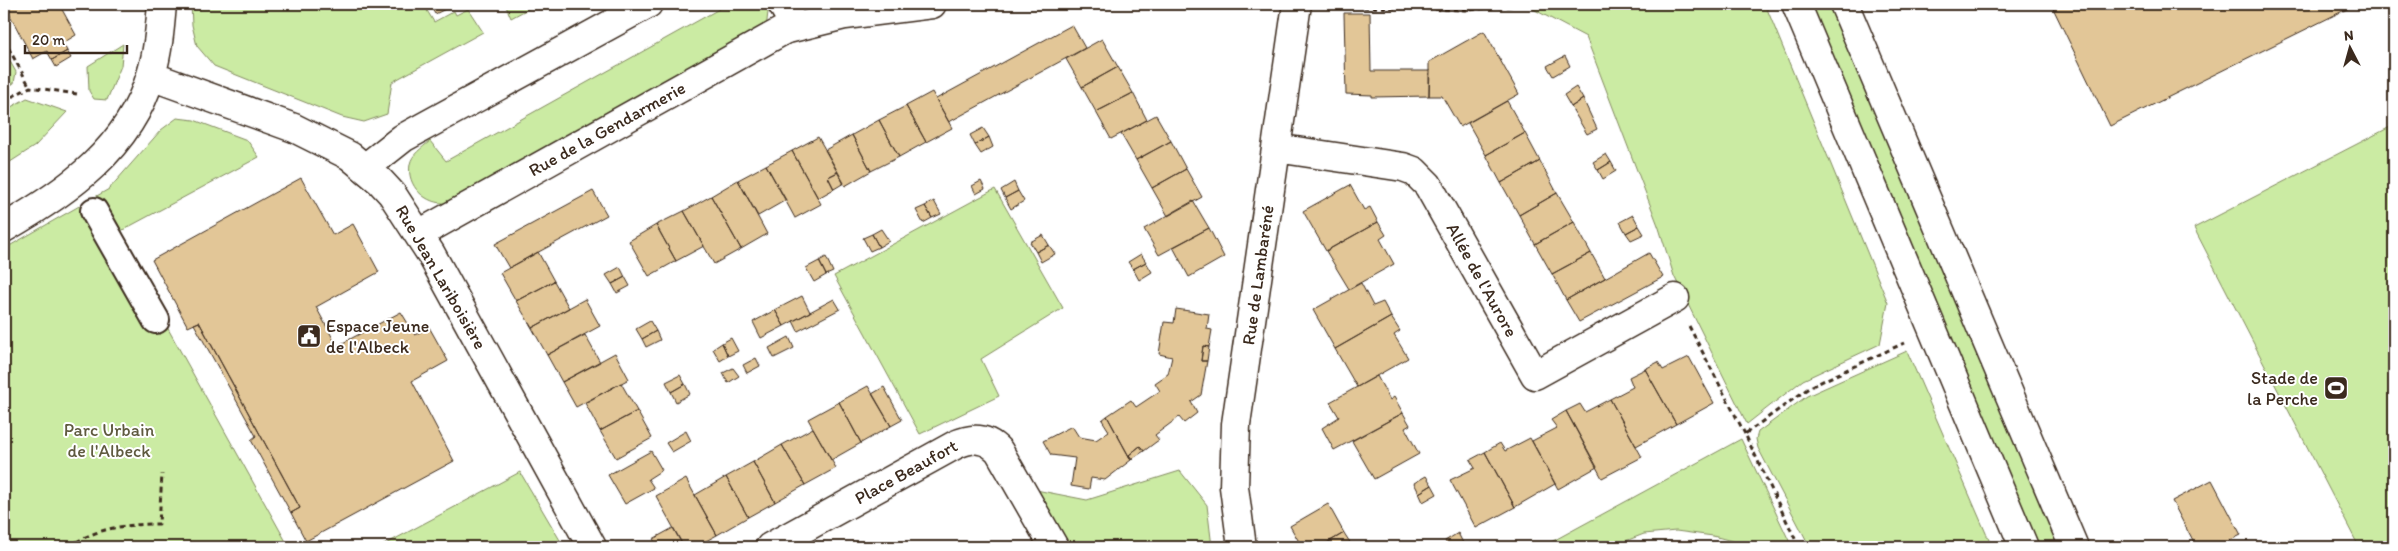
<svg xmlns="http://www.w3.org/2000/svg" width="2398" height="551" font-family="Itim,sans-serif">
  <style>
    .green { fill: #cbeba3; stroke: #838a60 }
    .building { fill: #e2c697; stroke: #3b2a1e }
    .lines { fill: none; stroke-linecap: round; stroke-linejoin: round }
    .pedestrian-casing { stroke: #3b2a1e; stroke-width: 30 }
    .minor-casing { stroke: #3b2a1e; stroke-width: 31 }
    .primary-casing { stroke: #3b2a1e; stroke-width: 31 }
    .path { stroke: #3b2a1e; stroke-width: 3; stroke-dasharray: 5 4; stroke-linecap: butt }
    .pedestrian { stroke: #fff; stroke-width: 26 }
    .minor { stroke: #fff; stroke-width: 28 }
    .primary { stroke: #fff; stroke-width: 28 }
    .labels { text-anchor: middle; stroke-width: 4; stroke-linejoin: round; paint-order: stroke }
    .street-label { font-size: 18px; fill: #3b2a1e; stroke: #fff }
    .poi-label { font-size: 18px; fill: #3b2a1e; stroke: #fff; text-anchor: start }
    .park-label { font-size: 18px; fill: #5f5a3f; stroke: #fff }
  </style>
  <rect width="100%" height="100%" fill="#fff"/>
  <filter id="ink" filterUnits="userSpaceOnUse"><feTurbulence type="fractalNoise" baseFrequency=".02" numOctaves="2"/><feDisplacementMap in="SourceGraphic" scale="10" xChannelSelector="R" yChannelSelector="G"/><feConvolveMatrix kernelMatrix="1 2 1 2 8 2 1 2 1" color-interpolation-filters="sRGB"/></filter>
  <g filter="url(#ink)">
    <path class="green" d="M191 4H423L434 22 454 11 456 15 468 9 483 32 392 82 387 114 364 122 342 117 214 66 197 46 192 25Z
      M505 4H537L511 18Z
      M718 4H765L768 12 766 29 447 203C426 205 406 186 410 164 412 154 422 148 430 141L446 161 719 9Z
      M1553 4H1765L1888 303 1880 344 1803 380 1747 424 1674 276 1659 228 1586 37 1533 9Z
      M1823 4H1834L2061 547H2034L1809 11Z
      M123 44 121 66 107 100 94 99 89 91 88 66Z
      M4 51 16 72 14 83 4 89Z
      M27 98 67 112 35 146 4 166V111Z
      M177 118 194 120 247 140 259 157 119 232 121 244 289 547H4V249L109 189 161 130Z
      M2394 125V547H2359L2194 228Z
      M995 189 1063 308 981 359 999 396 920 434 834 276Z
      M1907 351 1992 547H1810L1758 448 1756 439 1758 432 1807 396Z
      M1741 439 1792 547H1755L1713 536 1676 531 1644 534 1610 547H1542Z
      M1180 471 1207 505 1212 547H1070L1036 490 1087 500Z
      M520 472 564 547H380Z"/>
    <path class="building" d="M4 4H59L76 35 63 43 67 51 52 60 47 51 33 59Z
      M429 4H450L452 6 435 14Z
      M2051 4H2357L2110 126Z
      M1344 13H1370L1371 71H1430L1429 96 1372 97V95L1346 94Z
      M1072 25 1085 48 949 122 936 99Z
      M1484 31 1519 94 1460 127 1442 96H1429V62Z
      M1102 39 1118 67 1082 87 1066 59Z
      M67 51 71 58 56 67 52 60Z
      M1565 56 1570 66 1553 76 1547 66Z
      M1118 67 1133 93 1096 112 1082 87Z
      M1576 87 1583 99 1571 107 1564 95Z
      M932 92 952 128 926 142 906 106Z
      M1133 93 1147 120 1111 139 1096 112Z
      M1583 99 1597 129 1587 134 1571 107Z
      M1507 101 1525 133 1486 155 1468 123Z
      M906 106 926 142 899 157 879 120Z
      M1156 115 1171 141 1136 160 1121 134Z
      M879 120 899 157 871 171 852 135Z
      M983 128 989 137 975 145 970 135Z
      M1525 133 1540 161 1501 183 1486 155Z
      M852 135 871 171 845 186 825 150Z
      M818 137 838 172 828 177 834 189 818 198 792 151Z
      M989 137 993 147 981 154 975 145Z
      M1171 141 1186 169 1152 188 1136 160Z
      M792 151 821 204 795 218 766 165Z
      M1606 154 1611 162 1598 170 1593 162Z
      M1540 161 1557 193 1519 215 1501 183Z
      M1611 162 1616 171 1603 179 1598 170Z
      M766 165 786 200 758 216 738 180Z
      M1186 169 1202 197 1168 216 1152 188Z
      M838 172 844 183 834 189 828 177Z
      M301 178 333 235 353 224 379 272 316 307 337 346 401 312 415 335 429 327 448 361 412 381 454 461 306 541 291 513 300 508 199 322 188 327 152 260Z
      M738 180 767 234 741 249 711 196Z
      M981 181 985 189 976 194 972 186Z
      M1014 182 1018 191 1005 198 1001 190Z
      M1350 185 1364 210 1370 207 1378 222 1326 251 1303 211Z
      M593 191 607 215 509 268 495 244Z
      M1018 191 1024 201 1011 209 1005 198Z
      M1557 193 1574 222 1535 244 1519 215Z
      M711 196 741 249 714 264 684 211Z
      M934 201 941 214 932 218 925 206Z
      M1193 201 1209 228 1159 255 1144 229Z
      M925 206 932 218 923 223 916 210Z
      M684 211 704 246 676 261 656 225Z
      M1633 215 1639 226 1626 233 1620 222Z
      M1378 222 1386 235 1380 239 1394 264 1349 289 1326 251Z
      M1574 222 1591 253 1552 274 1535 244Z
      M656 225 676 261 649 276 629 241Z
      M1639 226 1644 234 1631 240 1626 233Z
      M1209 228 1224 257 1189 277 1173 247Z
      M881 229 889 241 879 247 872 234Z
      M872 234 879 247 870 251 863 238Z
      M1043 235 1049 245 1036 252 1030 242Z
      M1049 245 1055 254 1041 262 1036 252Z
      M538 252 554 281 516 301 500 273Z
      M1591 253 1605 278 1566 300 1552 274Z
      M1649 253 1663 277 1579 322 1566 300Z
      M1141 254 1146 262 1133 269 1128 262Z
      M826 257 833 272 826 275 819 261Z
      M819 261 826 275 814 282 806 268Z
      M1146 262 1152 272 1139 280 1133 269Z
      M620 267 625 277 612 284 606 275Z
      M625 277 630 286 617 293 612 284Z
      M554 281 569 308 532 328 516 301Z
      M1361 283 1373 306 1383 302 1391 317 1335 349 1313 310Z
      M802 296 810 312 784 326 775 310Z
      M585 299 600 326 547 355 532 328Z
      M834 299 840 309 798 331 793 321Z
      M1176 309 1209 314 1207 329 1212 330 1209 347 1203 346 1201 361H1207L1201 395 1191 402 1197 413 1184 423 1179 417 1155 435 1159 440 1156 442 1144 451 1140 446 1129 455 1132 459 1131 460 1107 416 1131 400 1136 407 1160 391 1155 383 1168 374 1172 357 1159 354 1164 322 1174 323Z
      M775 310 784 326 761 338 753 322Z
      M1391 317 1400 331 1394 335 1408 358 1357 387 1335 349Z
      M650 321 656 331 642 339 636 329Z
      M199 322 300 508 291 513 251 440 256 436 194 324Z
      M656 331 660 340 646 347 642 339Z
      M585 335 600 362 562 382 547 355Z
      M789 337 794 348 774 358 769 348Z
      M731 338 738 351 728 356 722 343Z
      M722 343 728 356 720 361 713 349Z
      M1203 346 1209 347 1207 361H1201Z
      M615 353 629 379 576 407 562 382Z
      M1689 357 1714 403 1676 424 1645 369 1658 362 1663 370Z
      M756 358 760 366 747 373 743 365Z
      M733 368 739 376 728 383 723 373Z
      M1645 369 1676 424 1636 446 1610 399 1633 387 1629 377Z
      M680 375 685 384 671 392 666 382Z
      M1377 376 1390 400 1394 397 1403 413 1334 450 1322 428 1339 417 1330 402Z
      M621 383 637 411 600 431 585 403Z
      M685 384 690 394 676 402 671 392Z
      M868 386 891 426 861 443 839 402Z
      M884 387 902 420 891 426 872 394Z
      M1610 399 1642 457 1602 478 1566 411 1580 404 1585 412Z
      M839 402 861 443 831 460 808 419Z
      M637 411 652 438 616 458 600 431Z
      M1566 411 1597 467 1558 489 1532 441 1557 428 1551 420Z
      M1403 413 1410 425 1405 428 1419 454 1374 479 1352 441Z
      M1107 416 1131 460 1105 480 1091 478 1089 489 1071 486 1075 458 1051 455 1043 441 1072 426 1079 437 1096 440 1109 431 1102 420Z
      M813 428 836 468 805 485 782 445Z
      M686 431 691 441 672 452 666 443Z
      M1530 438 1555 484 1515 507 1485 452 1500 443 1505 451Z
      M782 445 805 485 775 502 753 462Z
      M1140 446 1144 451 1132 459 1129 455Z
      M651 451 662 470 648 479 654 488 625 504 608 475Z
      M1485 452 1515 507 1476 528 1450 480 1475 468 1470 460Z
      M753 462 775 502 748 517 726 477Z
      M1426 476 1432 485 1419 493 1414 483Z
      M726 477 748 517 717 535 695 495Z
      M686 479 717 535 695 547H684L656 496Z
      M2212 480 2241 535 2216 547H2196L2172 501Z
      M1432 485 1437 494 1423 502 1419 493Z
      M1328 504 1344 533 1320 547H1302L1290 526Z
      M673 528 683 546 658 547 653 539Z
      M1344 533 1353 547H1320Z
      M1458 533 1463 543 1457 547H1449L1445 541Z"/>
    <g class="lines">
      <defs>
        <path id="pedestrian" d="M94 211 156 320"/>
        <path id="minor" d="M782 4 795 26
          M151 76 294 128 350 156 380 181 392 194 431 254 592 547
          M1276 148 1403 167 1414 171 1428 185 1535 375 1675 298
          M365 168 403 138 648 4
          M4 228C67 192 129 149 151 75 158 52 160 28 162 4
          M419 234 784 30 845 15 932 4
          M770 547 955 445C972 437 986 437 999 451L1054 547
          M1242 547 1234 487 1236 424 1297 4"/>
        <path id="primary" d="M1796 4 2024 547
          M1844 4 2074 547"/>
      </defs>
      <use href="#pedestrian" class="pedestrian-casing"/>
      <use href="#minor" class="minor-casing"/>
      <use href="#primary" class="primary-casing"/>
      <path class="path" d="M1327 6 1468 10 1530 4
        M4 40 30 87
        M4 101 30 87 77 94
        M1689 326 1745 434
        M69 547C95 528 127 524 159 524L162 474
        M1799 547 1745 434 1810 387 1904 343"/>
      <use href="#pedestrian" class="pedestrian"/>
      <use href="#minor" class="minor"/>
      <use href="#primary" class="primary"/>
    </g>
  </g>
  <defs>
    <symbol id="civic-square" viewBox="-11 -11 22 22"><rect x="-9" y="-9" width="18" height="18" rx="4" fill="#3b2a1e" stroke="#fff"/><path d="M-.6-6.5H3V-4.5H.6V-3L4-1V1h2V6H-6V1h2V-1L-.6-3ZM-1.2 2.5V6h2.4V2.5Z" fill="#fff"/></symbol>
    <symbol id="stadium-square" viewBox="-11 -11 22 22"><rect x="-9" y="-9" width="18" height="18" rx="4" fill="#3b2a1e" stroke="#fff"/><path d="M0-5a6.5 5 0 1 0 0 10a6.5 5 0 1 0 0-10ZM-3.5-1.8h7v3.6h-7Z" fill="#fff"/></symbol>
  </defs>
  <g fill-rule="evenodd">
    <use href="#civic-square" x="295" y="322" width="28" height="28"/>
    <use href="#stadium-square" x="2322" y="374" width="28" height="28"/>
  </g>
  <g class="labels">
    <g class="street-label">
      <text transform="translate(607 129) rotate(-29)" y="6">Rue de la Gendarmerie</text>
      <text transform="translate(1258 275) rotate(-82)" y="6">Rue de Lambaréné</text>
      <text transform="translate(441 277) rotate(60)" y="6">Rue Jean Lariboisière</text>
      <text transform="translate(1482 280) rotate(61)" y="6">Allée de l'Aurore</text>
      <text transform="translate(906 472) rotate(-29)" y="6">Place Beaufort</text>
    </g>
    <g class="poi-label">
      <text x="326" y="332">Espace Jeune<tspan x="326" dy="21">de l'Albeck</tspan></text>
      <text x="2318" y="384" text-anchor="end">Stade de<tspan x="2318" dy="21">la Perche</tspan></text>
    </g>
    <g class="park-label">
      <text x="109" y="436">Parc Urbain<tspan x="109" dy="21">de l'Albeck</tspan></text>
    </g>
  </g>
  <rect width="2398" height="551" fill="none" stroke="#fff" stroke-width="20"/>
  <rect x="10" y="10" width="2378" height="531" fill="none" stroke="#3b2a1e" stroke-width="2" filter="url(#ink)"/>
  <g transform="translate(2350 48) rotate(354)" stroke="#ffffff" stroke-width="4" paint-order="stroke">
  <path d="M0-4L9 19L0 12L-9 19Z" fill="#3b2a1e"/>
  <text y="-8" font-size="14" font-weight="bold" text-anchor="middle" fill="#3b2a1e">N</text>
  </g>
  <path d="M25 45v8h102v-8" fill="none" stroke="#3b2a1e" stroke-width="2.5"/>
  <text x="32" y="45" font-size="15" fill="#3b2a1e" stroke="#ffffff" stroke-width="4" paint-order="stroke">20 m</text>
</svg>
